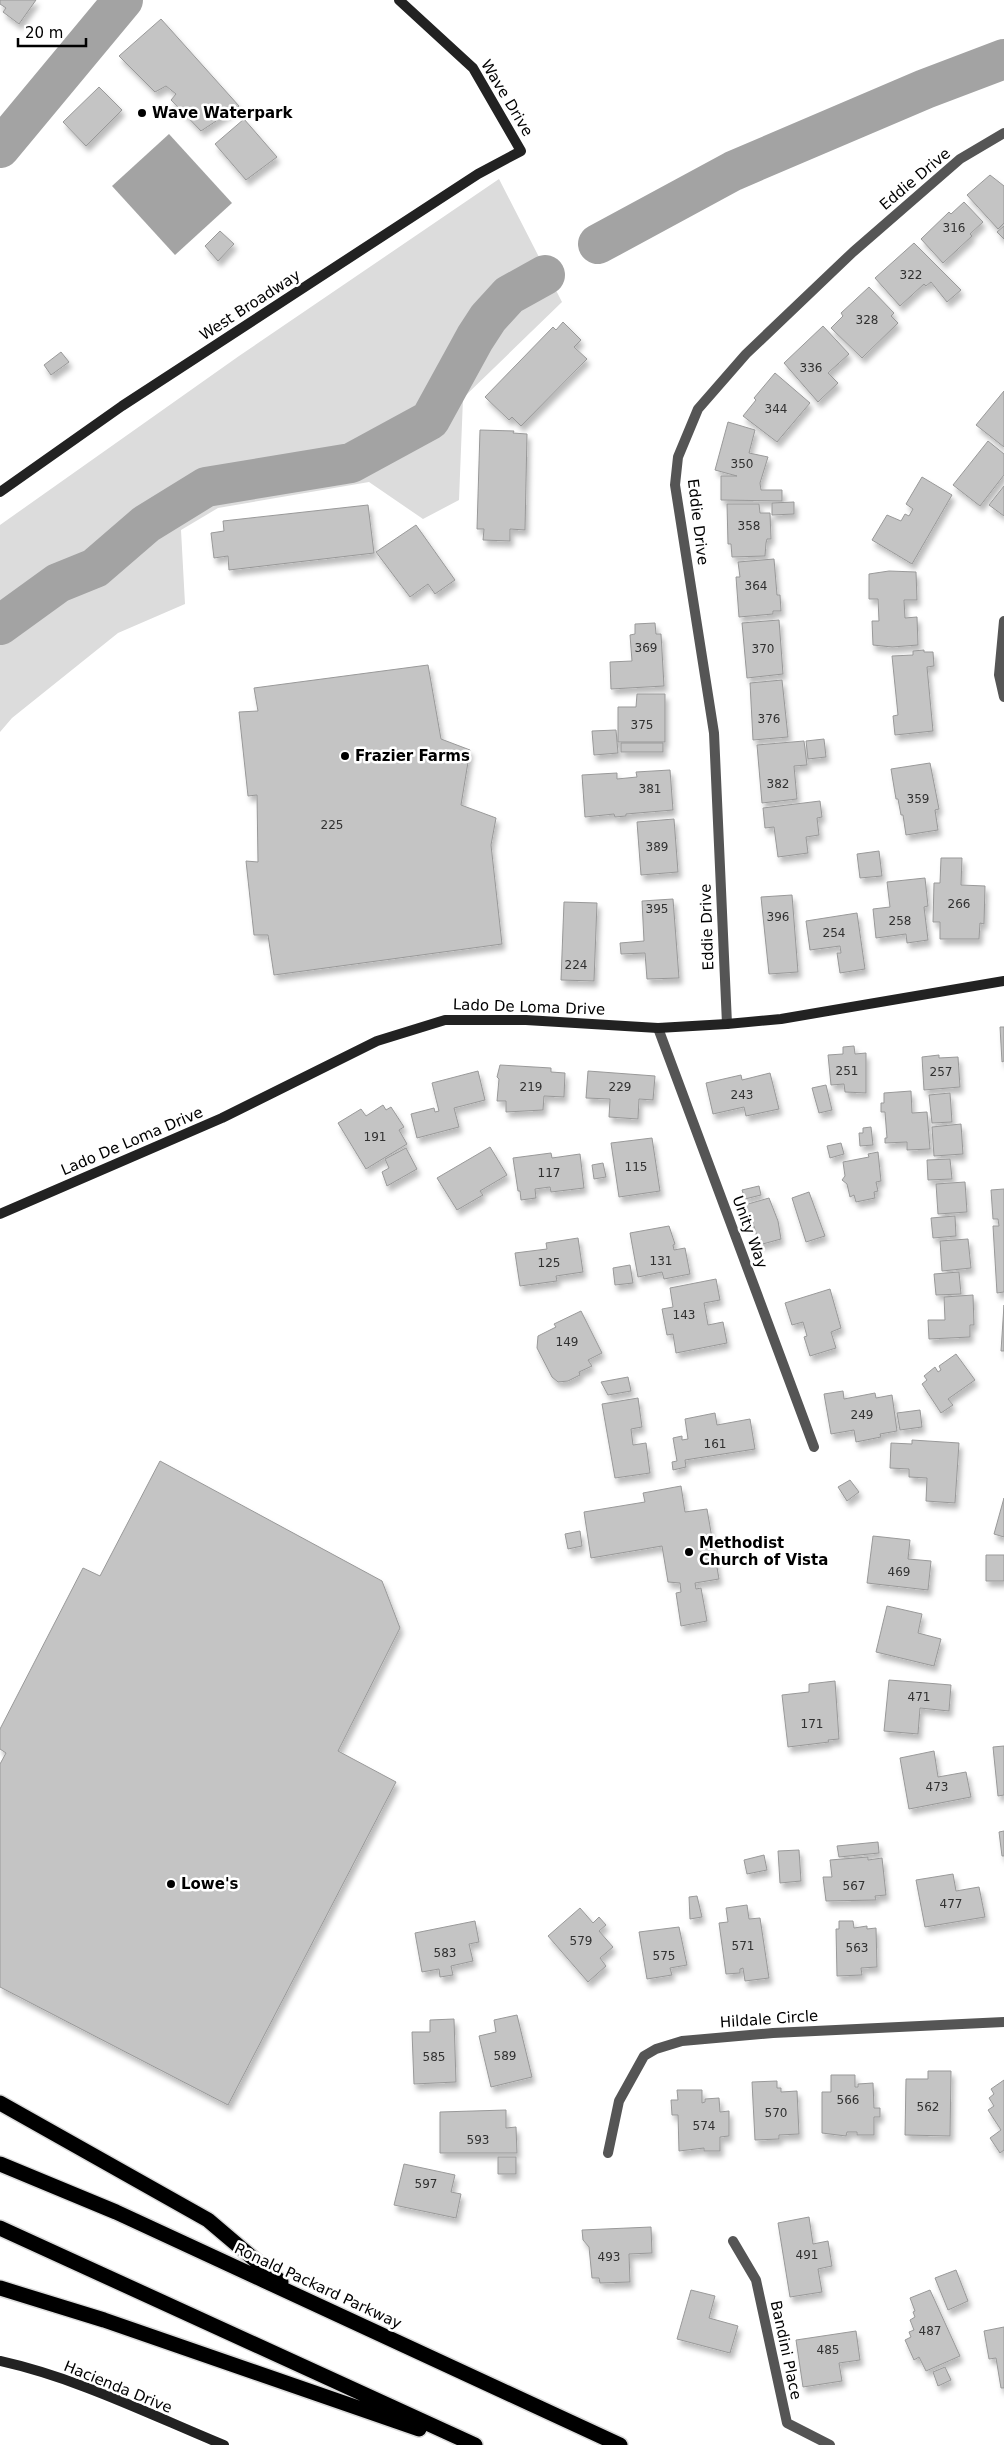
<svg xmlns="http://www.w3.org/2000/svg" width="1004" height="2445" font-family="'DejaVu Sans',sans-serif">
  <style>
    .green { fill: #dcdcdc }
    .water { fill: #a3a3a3 }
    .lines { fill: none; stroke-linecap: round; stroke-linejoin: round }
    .river { stroke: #a3a3a3; stroke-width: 40 }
    .building { fill: #c4c4c4; stroke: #999; filter: url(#shadow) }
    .highway-casing { stroke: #dbdbdb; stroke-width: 18 }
    .street { stroke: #555; stroke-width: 10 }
    .secondary { stroke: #222; stroke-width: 10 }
    .highway { stroke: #000; stroke-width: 15 }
    .poi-dot { fill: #000; stroke: #fff; stroke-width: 2 }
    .labels { text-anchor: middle; stroke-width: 5; stroke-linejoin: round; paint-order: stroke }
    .number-label { font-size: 12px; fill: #313131 }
    .street-label { font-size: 15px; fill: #000; stroke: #fff }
    .poi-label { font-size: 15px; font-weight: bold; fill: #000; stroke: #fff; text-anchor: start }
  </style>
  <defs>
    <filter id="shadow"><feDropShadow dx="3" dy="5.5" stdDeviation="2.5" flood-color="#0004"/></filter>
  </defs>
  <rect width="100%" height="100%" fill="#fff"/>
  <path class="green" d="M499 179 562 302 463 398 459 500 423 519 369 482 218 508 181 530 185 604 118 633 12 718 0 732V525L239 356Z"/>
  <path class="water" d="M169 134 232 203 175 255 112 186Z"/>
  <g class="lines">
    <path class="river" d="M0 148 123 0
      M598 244 733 171 925 89 1004 59
      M0 625 58 583 95 568 146 524 206 487 351 463 430 420 475 338 488 318 509 295 545 275"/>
  </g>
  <path class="building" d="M0 0H36L19 24 3 12 6 8 0 4Z
    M161 19 239 106 201 131 171 100 176 94 166 86 155 92 119 56Z
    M99 87 122 110 86 146 63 122Z
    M244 119 277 157 246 180 215 144Z
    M990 175 1004 186V223L998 229 967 195Z
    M964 202 983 222 970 234 972 236 943 263 921 239 949 212 951 214Z
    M1004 226V239L997 232Z
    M220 231 234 244 218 261 205 246Z
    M914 243 961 290 947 302 931 282 926 286 924 284 900 306 875 278Z
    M869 287 894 313 891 316 898 323 862 358 831 328 843 316 841 313Z
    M563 322 581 340 574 347 587 359 521 426 512 417 509 420 485 397 553 327 556 330Z
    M823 326 849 354 828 373 838 383 818 402 784 363Z
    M61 352 69 362 51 375 44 365Z
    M775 373 810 403 777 442 743 416 756 400 754 398Z
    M1004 391V447L976 425Z
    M728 422 755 430 749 453 768 457 760 483 761 490H782V501L721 500V476H737L715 470Z
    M480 430 514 431 513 433 527 434 525 530 510 529V541L483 540 484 529H477Z
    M988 441 1004 454V475L980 506 953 485Z
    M922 477 952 495 912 564 872 540 887 515 901 521 905 514 909 516 913 509 906 504Z
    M1004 486V516L989 505Z
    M794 502V514L772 515V503Z
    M727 504H759L760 513H770L771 539H767L766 543 765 556 732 557 731 544H728Z
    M368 505 374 553 229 570 228 556 214 558 211 533 224 531 223 521Z
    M416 525 455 580 435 594 428 584 410 597 376 552Z
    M774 559 777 595H780L781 611H773V614L739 617 736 577H740L738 562Z
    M889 571 916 572 917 600H904L905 618 917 617 918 645 892 647 873 645 872 621H879L878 599H869V574Z
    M779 620 783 674 747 678 742 623Z
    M655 623 656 634H661L664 686 611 689 610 662 632 661 630 635 635 634V624Z
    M924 650V652H933L934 666 927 667 933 731 895 735 893 716 898 715 892 656 913 655V651Z
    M428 665 441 739 470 750 461 805 496 818 491 845 502 944 274 975 268 935H254L246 861 258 862 257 795 248 796 239 712 258 711 254 688Z
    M782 680 788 737 753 740 750 683Z
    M637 694H665V742H618V707H636Z
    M616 730 618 753 594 755 592 731Z
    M824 739 826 757 808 759 806 741Z
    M804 741 807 765 794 766 797 799 762 803 757 745Z
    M621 743H663V752H621Z
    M930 763 939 809 935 810 938 830 906 835 903 815H901L898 799H896L891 769Z
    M670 770 673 810 626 814V816L615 817 614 814 585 817 582 775 617 773V779L637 777 636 772Z
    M820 801 822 817 817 818 819 835 806 837 808 853 778 857 774 827 765 828 763 808Z
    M674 819 678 872 641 875 637 822Z
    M879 851 882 876 860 878 857 854Z
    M941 858H962L961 885 985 886 984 924 980 923 979 939H940V922H933L934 883H940Z
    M925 878 928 906 924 907 928 940 907 943 906 934 876 938 873 909 890 907 887 882Z
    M792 895 798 972 769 974 761 897Z
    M673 899 679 978 647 979 645 953 621 954 620 943 644 941 642 901Z
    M564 902 597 903 594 981 561 980Z
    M857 913 865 969 840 973 837 953H841L840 946 810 950 806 921Z
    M1000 1027H1004V1061L1002 1062Z
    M854 1046 855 1054 866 1053V1093L845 1092 844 1084 831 1085 828 1055 843 1054V1047Z
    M939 1055V1058L958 1057 960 1087 924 1090 922 1057Z
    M500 1065 551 1068V1072L565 1073 564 1097 544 1096 543 1110 506 1112V1101H497L499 1079 497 1077Z
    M478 1071 485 1100 454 1108 459 1127 417 1138 411 1114 434 1108 435 1112 439 1111 432 1083Z
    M588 1071 655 1076 653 1100 639 1099 638 1119 609 1117 610 1099 586 1098Z
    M770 1073 779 1109 746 1116 744 1107 713 1114 706 1083 741 1075 742 1080Z
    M826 1085 832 1110 819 1113 812 1088Z
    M911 1091 912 1113 927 1112 930 1149 907 1150V1142L885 1143V1138H887L885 1112H881V1103H884V1093Z
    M950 1093 952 1122 932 1123 929 1095Z
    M383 1105 386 1110 391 1107 404 1127 399 1130 407 1144 366 1169 338 1123 361 1109 366 1116Z
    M961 1124 963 1154 934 1156 932 1127Z
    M871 1127 873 1145 860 1146 859 1133H863V1128Z
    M652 1138 660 1191 619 1197 611 1143Z
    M841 1143 844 1154 830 1158 827 1146Z
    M490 1147 507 1175 480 1191 483 1195 457 1210 437 1178Z
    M406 1148 417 1169 387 1186 382 1172 389 1168 385 1159Z
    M878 1152 881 1181 876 1182 878 1191 874 1192 875 1198 856 1202 854 1195 850 1197 847 1184 842 1180 845 1176 843 1162 869 1157 868 1154Z
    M551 1153 552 1158 580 1154 584 1188 551 1192 550 1187 535 1189 536 1198 521 1200 520 1191H518L513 1158Z
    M950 1159 952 1179 928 1180 927 1160Z
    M603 1163 606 1177 594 1179 592 1165Z
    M965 1182 967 1212 938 1214 936 1184Z
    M759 1186 761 1195 745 1199 742 1190Z
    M1004 1189V1292L997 1293 993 1226H999L998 1219H993L991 1190Z
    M809 1192 825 1236 806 1242 792 1198Z
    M769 1198 778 1221 781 1239 759 1245 754 1226H747L741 1206Z
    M955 1216 956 1236 933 1238 931 1218Z
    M669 1226 675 1244 673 1245 674 1250 685 1248 690 1274 664 1279 662 1272 638 1277 630 1233Z
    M578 1238 583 1272 556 1276 557 1281 520 1286 515 1253 547 1249 546 1243Z
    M968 1239 971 1268 942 1271 940 1241Z
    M630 1265 633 1283 615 1285 613 1268Z
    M959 1272 961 1294 936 1295 934 1274Z
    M716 1279 720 1300 704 1303 708 1325 723 1322 727 1343 676 1353 673 1334 667 1335 662 1309 673 1307 670 1288Z
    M830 1289 841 1328 831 1332 836 1348 810 1356 804 1337 807 1336 803 1322 792 1325 785 1303Z
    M973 1295 974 1325H970V1337L929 1339 928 1320H945L944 1297Z
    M1004 1305V1351H1001Z
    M581 1311 602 1353 588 1360 592 1366 579 1372 580 1375 568 1381 558 1382 552 1377 537 1348 538 1336 556 1327 554 1324Z
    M956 1354 975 1380 948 1399 953 1405 941 1413 922 1384 927 1380 924 1376 935 1367 938 1372 941 1370 939 1366Z
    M628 1377 631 1391 608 1395 601 1382Z
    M843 1391 844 1399 875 1393 876 1398 892 1395 897 1431 880 1434 881 1437 856 1442 854 1430 831 1434 824 1394Z
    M638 1398 642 1427 631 1429 633 1445 646 1443 650 1473 615 1478 602 1404Z
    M920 1410 922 1427 900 1430 897 1413Z
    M715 1413 717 1425 750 1419 755 1449 685 1460 686 1467 673 1470 672 1462 677 1461 673 1438 682 1436V1440L688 1439 685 1419Z
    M912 1440 959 1443 955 1503 926 1501 927 1478 909 1477V1469L890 1468 891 1443 912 1444Z
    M160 1461 382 1581 400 1628 338 1751 396 1782 228 2105 0 1987V1764L6 1753 0 1749V1729L83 1568 100 1576Z
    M850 1480 859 1492 847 1501 838 1487Z
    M681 1486 685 1512 707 1509 719 1579 695 1583 696 1589 701 1588 707 1621 681 1626 676 1593 681 1592 680 1583 668 1582 662 1546 591 1558 584 1512 645 1502 643 1493Z
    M1004 1498V1537L994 1534Z
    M580 1531 582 1546 568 1549 565 1534Z
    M873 1536 910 1540 908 1559 931 1561 928 1590 867 1583Z
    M986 1555H1004V1581H986Z
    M887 1606 922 1614 918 1633 941 1639 934 1666 876 1652Z
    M889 1680 951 1685 949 1711 920 1708 918 1734 884 1731Z
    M835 1681 839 1739 828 1740 829 1742 788 1747 782 1695 809 1692V1684Z
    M1004 1746V1795L998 1796 993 1747Z
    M934 1751 938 1777 966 1772 971 1797 909 1809 900 1758Z
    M1004 1831V1856H1002L999 1832Z
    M878 1842 879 1853 839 1857 837 1846Z
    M799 1850 801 1881 780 1883 778 1851Z
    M764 1855 767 1870 747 1874 744 1860Z
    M868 1857V1860L882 1858 886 1895 875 1896 876 1900 826 1901 823 1877H832L830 1860Z
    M953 1874 956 1891 979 1887 985 1917 925 1927 916 1880Z
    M697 1896 702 1917 690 1919 689 1897Z
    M747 1905 749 1919 760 1918 769 1978 745 1981 743 1968 740 1969V1973L726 1974 719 1923 728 1922 726 1908Z
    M580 1908 593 1923 599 1917 606 1925 599 1931 613 1947 600 1958 606 1966 588 1982 548 1936Z
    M475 1921 479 1942 469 1944 473 1961 451 1966 453 1975 440 1977 439 1969 422 1972 415 1933Z
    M839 1921H853L854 1928 867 1926V1929L876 1928 877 1967 861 1968 862 1975 837 1976 836 1929H839Z
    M679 1927 687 1965 670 1968 672 1975 647 1979 639 1932Z
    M517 2015 532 2077 491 2087 479 2036 496 2032 494 2020Z
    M454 2019 456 2082 414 2084 412 2032H430V2020Z
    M928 2071H951L950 2136 905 2135 906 2079H928Z
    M831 2075H855V2087H858V2084L873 2083 874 2108H880V2117H874V2135H857V2132H847L846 2136 822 2133V2092H831Z
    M1004 2080V2150L1000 2153 990 2138 1001 2130 988 2110 994 2106 989 2098 994 2094 991 2089Z
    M777 2081V2088H781V2092L797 2091 799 2134 779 2135V2139L755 2140 752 2082Z
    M677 2090H702V2103L705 2102V2099L719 2098 720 2112 729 2111V2136L720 2137V2151H704V2148L679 2151 678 2115H672L671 2100H678Z
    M506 2110V2128L516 2127 517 2153H440V2112Z
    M498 2157H516V2174H498Z
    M404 2164 455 2175 451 2192 461 2194 456 2218 394 2205Z
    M809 2217 813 2244 828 2241 832 2266 818 2269 822 2292 790 2297 778 2223Z
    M651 2227 652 2253 629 2254 630 2282 600 2283 599 2278H592L589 2247 583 2240 582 2230Z
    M956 2270 968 2301 948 2310 935 2278Z
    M691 2290 715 2296 709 2318 738 2326 730 2353 677 2339Z
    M930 2290 960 2356 926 2371 919 2357 914 2360 905 2340 911 2337 909 2332 914 2330 910 2320 915 2317 913 2312 915 2311 910 2298Z
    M1004 2327V2388H1001L996 2358 989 2359 984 2331Z
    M856 2331 860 2360 839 2363 842 2381 803 2387 796 2340Z
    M945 2367 951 2380 938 2386 933 2372Z"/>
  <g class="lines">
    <defs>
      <path id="highway" d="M0 2103 208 2220 281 2282
        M0 2164 116 2212 620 2445
        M0 2228 475 2445
        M0 2288 104 2320 419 2429"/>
    </defs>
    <use href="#highway" class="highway-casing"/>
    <path class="street" d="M1004 621 999 675 1004 697
      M727 1024 714 733 675 485 678 457 698 409 746 354 853 252 960 159 1004 133
      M658 1028 814 1447
      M608 2153 619 2101 644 2056 656 2049 682 2041 773 2033 1004 2022
      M733 2241 756 2280 787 2423 830 2445"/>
    <path class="secondary" d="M0 492 122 406 478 174 521 151 473 68 399 0
      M0 1214 222 1118 377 1041 445 1020H526L658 1028 727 1024 781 1019 1004 981
      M0 2361C77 2378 151 2415 224 2445"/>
    <use href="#highway" class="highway"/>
  </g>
  <g class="poi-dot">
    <circle cx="142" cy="113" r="5"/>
    <circle cx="345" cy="756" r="5"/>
    <circle cx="689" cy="1552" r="5"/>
    <circle cx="171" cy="1884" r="5"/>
  </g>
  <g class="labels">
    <g class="number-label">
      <text x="954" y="232">316</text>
      <text x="911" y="279">322</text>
      <text x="867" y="324">328</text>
      <text x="811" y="372">336</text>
      <text x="776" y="413">344</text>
      <text x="742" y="468">350</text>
      <text x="749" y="530">358</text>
      <text x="756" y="590">364</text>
      <text x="646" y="652">369</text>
      <text x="763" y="653">370</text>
      <text x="769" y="723">376</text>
      <text x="642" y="729">375</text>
      <text x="778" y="788">382</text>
      <text x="650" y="793">381</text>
      <text x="918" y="803">359</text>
      <text x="332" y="829">225</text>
      <text x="657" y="851">389</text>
      <text x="959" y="908">266</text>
      <text x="657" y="913">395</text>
      <text x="778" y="921">396</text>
      <text x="900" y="925">258</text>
      <text x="834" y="937">254</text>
      <text x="576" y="969">224</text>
      <text x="847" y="1075">251</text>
      <text x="941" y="1076">257</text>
      <text x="531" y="1091">219</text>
      <text x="620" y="1091">229</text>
      <text x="742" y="1099">243</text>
      <text x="375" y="1141">191</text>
      <text x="636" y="1171">115</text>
      <text x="549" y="1177">117</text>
      <text x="661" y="1265">131</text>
      <text x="549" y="1267">125</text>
      <text x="684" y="1319">143</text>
      <text x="567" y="1346">149</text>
      <text x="862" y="1419">249</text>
      <text x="715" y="1448">161</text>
      <text x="899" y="1576">469</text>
      <text x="919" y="1701">471</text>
      <text x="812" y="1728">171</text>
      <text x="937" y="1791">473</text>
      <text x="854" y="1890">567</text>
      <text x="951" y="1908">477</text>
      <text x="581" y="1945">579</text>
      <text x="743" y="1950">571</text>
      <text x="857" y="1952">563</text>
      <text x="445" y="1957">583</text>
      <text x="664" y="1960">575</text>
      <text x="505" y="2060">589</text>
      <text x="434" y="2061">585</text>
      <text x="848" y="2104">566</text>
      <text x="928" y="2111">562</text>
      <text x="776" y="2117">570</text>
      <text x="704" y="2130">574</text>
      <text x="478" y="2144">593</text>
      <text x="426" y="2188">597</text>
      <text x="807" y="2259">491</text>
      <text x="609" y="2261">493</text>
      <text x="930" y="2335">487</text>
      <text x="828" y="2354">485</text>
    </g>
    <g class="street-label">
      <text transform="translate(507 98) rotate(59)" y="5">Wave Drive</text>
      <text transform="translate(915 179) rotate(-40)" y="5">Eddie Drive</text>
      <text transform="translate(250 305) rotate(-33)" y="5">West Broadway</text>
      <text transform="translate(698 522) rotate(83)" y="5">Eddie Drive</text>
      <text transform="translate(707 927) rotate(-92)" y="5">Eddie Drive</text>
      <text transform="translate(529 1007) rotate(2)" y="5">Lado De Loma Drive</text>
      <text transform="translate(132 1141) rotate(-23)" y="5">Lado De Loma Drive</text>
      <text transform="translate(750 1232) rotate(70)" y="5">Unity Way</text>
      <text transform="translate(769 2019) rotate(-4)" y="5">Hildale Circle</text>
      <text transform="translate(318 2286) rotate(25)" y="5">Ronald Packard Parkway</text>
      <text transform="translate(786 2350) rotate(78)" y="5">Bandini Place</text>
      <text transform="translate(118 2387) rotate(22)" y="5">Hacienda Drive</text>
    </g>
    <g class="poi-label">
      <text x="152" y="118">Wave Waterpark</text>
      <text x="355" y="761">Frazier Farms</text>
      <text x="699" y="1548">Methodist<tspan x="699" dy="17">Church of Vista</tspan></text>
      <text x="181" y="1889">Lowe's</text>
    </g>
  </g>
  <path d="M18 38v8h68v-8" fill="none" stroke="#000000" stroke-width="2.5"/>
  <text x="25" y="38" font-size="15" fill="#000000" stroke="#ffffff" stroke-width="4" paint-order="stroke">20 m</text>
</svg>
